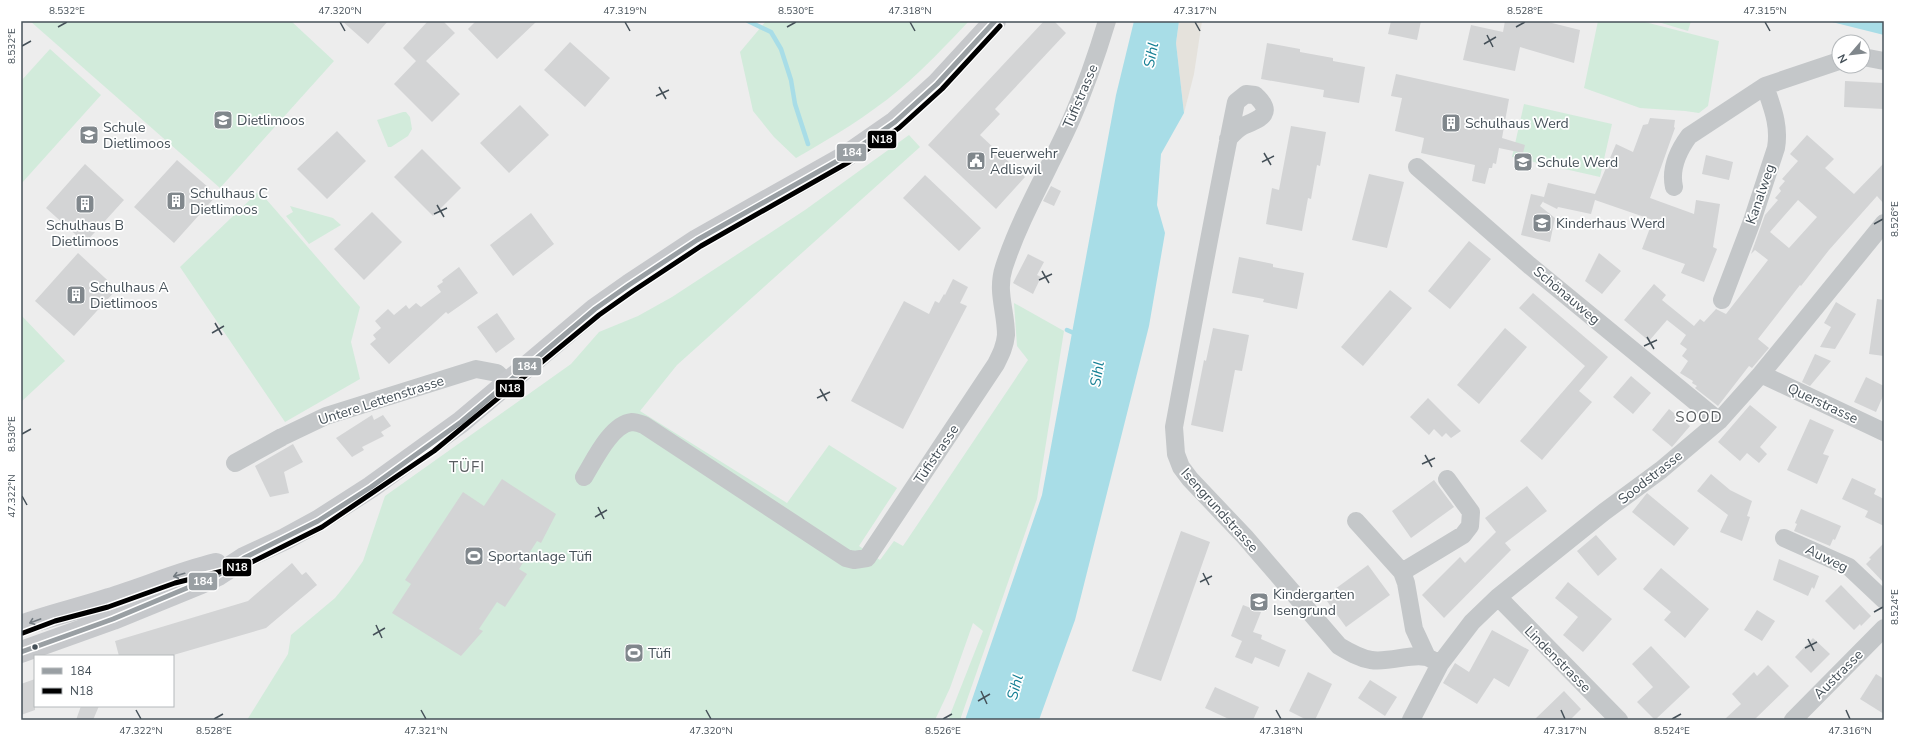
<svg xmlns="http://www.w3.org/2000/svg" width="1905" height="741" font-family="'Nunito Sans',sans-serif">
  <style>
    .green { fill: #d2ebdb }
    .sand { fill: #e5e2dc }
    .water { fill: #a8dde7 }
    .lines { fill: none; stroke-linecap: round; stroke-linejoin: round }
    .stream { stroke: #a8dde7; stroke-width: 4.5 }
    .building { fill: #d3d4d5; fill-rule: evenodd }
    .street { stroke: #c4c7c9; stroke-width: 18 }
    .secondary { stroke: #c6c8cb; stroke-width: 22 }
    .bus-1-casing { stroke: #fff; stroke-width: 8 }
    .bus-2-casing { stroke: #fff; stroke-width: 8 }
    .bus-1 { stroke: #999fa3; stroke-width: 5 }
    .bus-2 { stroke: #000; stroke-width: 5 }
    .oneway { stroke: #727a80 }
    .ticks { fill: none; stroke: #455058; stroke-width: 1.5 }
    .bus-dot { fill: #455058; stroke: #fff; stroke-width: 1.5 }
    .labels { text-anchor: middle; stroke-width: 3.5; stroke-linejoin: round; paint-order: stroke }
    .street-label { font-size: 14px; fill: #455058; stroke: #fff }
    .poi-label { font-size: 14px; fill: #455058; stroke: #fff; text-anchor: start }
    .water-label { font-size: 15px; font-style: italic; fill: #157f94; stroke: #fff }
    .neighbourhood-label { font-size: 15px; letter-spacing: 1px; fill: #595d60; stroke: #fff }
    .line-badge { stroke: #fff; stroke-width: 1.5 }
    .badge-label { font-size: 11px; text-anchor: middle; font-weight: bold; fill: #fff }
    .neatline { fill: none; stroke: #455058; stroke-width: 1.5 }
    .ticks-label { font-size: 10px; text-anchor: middle; fill: #455058 }
  </style>
  <rect width="100%" height="100%" fill="#ededed"/>
  <path class="green" d="M30 21H291L334 61 220 188Z
    M766 21H969C947 44 925 68 900 89 868 116 831 138 796 158L774 137 753 111 740 52Z
    M1598 21H1641L1719 41 1708 106 1699 113 1685 111 1640 108 1584 88Z
    M1655 21H1691L1688 31Z
    M50 49 101 95 21 184V81Z
    M1524 104 1612 124 1600 177 1512 157Z
    M403 112H406L410 117 412 129 408 136 391 147H388L377 120Z
    M909 135 920 147 677 365 640 411 787 503 829 445 897 488 859 546 880 560 894 541 903 546 1028 360 1017 346 1014 303 1064 331 1037 499 960 720H948L983 631 973 623 950 688 935 720H247L288 654 291 635 335 598 349 581 363 561 385 496 571 364 599 332 638 316 672 297 805 210Z
    M259 191 360 307 351 342 360 379 285 422 180 267Z
    M290 206 333 218 341 225 309 244 286 216 293 212Z
    M21 315 65 361 21 402Z"/>
  <path class="sand" d="M1179 21H1202L1194 74 1184 113 1176 43Z"/>
  <path class="water" d="M1134 21H1179L1176 43 1184 113 1161 154 1157 205 1165 233 1149 326 1075 620 1039 720H965L1042 495 1116 95Z
    M1828 21H1884V35Z"/>
  <g class="lines">
    <path class="stream" d="M748 21 771 32 781 49 791 80 795 104 808 144
      M1067 330 1076 334"/>
  </g>
  <path class="building" d="M342 21H388L368 44Z
    M428 21H443L455 33 426 61 460 94 432 122 394 84 416 61 403 48Z
    M476 21H537L497 59 468 29Z
    M1044 21H1054L1066 33 995 109 1000 114 980 135 1025 177 996 209 928 145Z
    M1391 21H1421L1417 40 1388 34Z
    M1505 21H1544L1580 30 1574 63 1520 47 1515 71 1463 60 1471 25 1503 32Z
    M570 42 610 78 585 107 544 70Z
    M1267 43 1300 49V52L1333 58V61L1365 67 1359 103 1323 97 1324 90 1261 79Z
    M1396 74 1509 99 1502 138 1525 145 1523 153 1499 148 1496 164 1493 163 1492 168H1489L1485 184 1472 181 1475 165 1421 153 1424 138 1395 131 1402 98 1391 96Z
    M1845 81 1884 83V109L1844 107Z
    M520 105 549 135 509 173 480 143Z
    M1650 118 1675 120 1674 127 1675 128 1650 198 1694 214 1696 200 1720 204 1713 247 1717 249 1704 282 1681 273 1685 264 1642 249 1653 220 1595 200 1591 214 1558 207 1557 209 1543 202 1544 200 1540 206 1555 218 1550 242 1521 235 1531 194 1544 197 1548 183 1595 194 1616 144 1633 152 1643 125 1648 124Z
    M1291 126 1326 132 1320 166 1317 165 1311 199 1308 198 1302 231 1266 224 1272 188 1279 190Z
    M337 131 366 161 327 199 297 169Z
    M1807 135 1834 159 1825 168 1854 194 1884 163V204L1877 196 1829 250 1801 286 1800 285 1758 339 1769 348 1752 368 1749 366 1718 406 1695 388 1697 386 1692 383 1693 381 1680 373 1688 361 1682 356 1687 349 1680 344 1686 335 1667 320 1649 341 1624 320 1654 284 1666 295 1662 300 1694 326 1700 319 1704 322 1716 309 1726 314 1768 260 1755 250 1751 254 1765 215 1778 200 1775 198 1781 191 1779 188 1785 181 1782 179 1798 161 1790 154ZM1798 200 1817 217 1789 248 1770 232Z
    M422 149 461 188 433 216 394 177Z
    M1706 155 1733 162 1729 180 1702 174Z
    M177 160 217 195 174 243 134 207Z
    M85 164 124 200 85 243 46 208Z
    M1369 174 1404 182 1387 248 1352 240Z
    M925 175 981 228 959 251 903 198Z
    M1051 186 1061 191 1054 206 1043 201Z
    M372 212 402 242 364 280 334 249Z
    M531 213 554 244 513 276 490 245Z
    M1469 241 1491 259 1450 309 1428 291Z
    M78 253 117 289 74 336 35 301Z
    M1599 253 1621 271 1602 294 1585 281Z
    M1028 254 1044 262 1037 275 1041 277 1033 294 1013 283Z
    M1239 257 1273 264V267L1304 273 1297 309 1263 302 1264 299 1232 293Z
    M459 267 478 293 448 314 446 312 389 364 370 344 376 339 373 335 381 328 375 321 388 309 394 315 406 305 409 309 416 303 421 307 441 292 437 286 443 282 442 280Z
    M953 279 968 287 960 303 967 306 903 429 851 401 904 301 929 314 935 301 939 303 944 294 945 295Z
    M1390 290 1412 308 1363 366 1341 347Z
    M1533 293 1608 357 1579 391 1592 402 1542 460 1520 441 1585 366 1519 308Z
    M1877 299 1884 300V356L1869 354Z
    M1836 302 1856 314 1835 349 1820 347 1831 327 1824 323Z
    M497 313 515 339 496 353 477 327Z
    M1213 328 1249 335 1242 371 1235 370 1223 432 1191 425 1204 360 1206 361Z
    M1505 328 1527 347 1479 404 1457 385Z
    M1815 354 1831 361 1810 386 1802 382Z
    M1631 376 1651 393 1633 414 1613 397Z
    M1866 377 1884 386V394L1876 412 1854 402Z
    M1428 398 1461 431 1451 438 1446 433 1442 437 1434 429 1429 435 1410 417Z
    M1750 405 1777 427 1760 447 1767 454 1759 463 1747 453 1740 461 1718 442Z
    M1669 409 1690 426 1672 447 1652 430Z
    M372 415 374 420 383 415 391 426 381 432 384 436 362 447 364 450 352 457 336 438Z
    M1810 419 1834 430 1823 454 1829 456 1817 484 1787 470Z
    M293 444 303 462 284 472 289 493 270 497 255 466Z
    M1711 474 1730 490 1752 501 1747 516 1750 517 1742 541 1720 532 1728 515 1697 491Z
    M1852 478 1876 489 1874 494 1884 499V526L1865 517 1868 511 1842 499Z
    M502 479 556 514 541 543 537 541 519 569 527 574 505 607 497 602 479 629 483 631 461 656 392 613 411 584 405 580 463 492 484 506Z
    M1434 480 1454 507 1411 538 1392 511Z
    M1527 486 1547 511 1505 543 1511 550 1444 618 1422 595 1460 557 1465 563 1496 532 1485 518Z
    M1647 493 1689 528 1674 546 1632 512Z
    M1801 509 1841 526 1835 540 1833 539 1830 546 1794 531 1797 524 1795 523Z
    M1181 531 1210 542 1161 681 1132 671Z
    M1596 535 1617 559 1598 576 1577 551Z
    M1884 543V583L1866 564 1871 559 1869 558Z
    M1779 559 1819 576 1814 589 1812 587 1808 596 1773 580Z
    M292 563 302 575 306 572 317 585 266 628 170 656H119L115 641 248 601Z
    M1368 565 1390 595 1346 627 1324 597Z
    M1661 568 1709 609 1685 638 1664 620 1671 612 1643 589Z
    M1568 582 1612 619 1583 652 1563 635 1578 617 1555 598Z
    M1841 585 1871 616 1861 626 1860 624 1854 630 1825 601Z
    M1243 605 1261 612 1253 632 1262 635 1261 639 1286 650 1279 667 1255 657 1252 664 1235 657 1242 641 1231 636Z
    M1757 610 1775 621 1762 641 1744 630Z
    M1492 630 1529 650 1509 687 1494 678 1477 704 1443 683 1455 663 1469 672Z
    M1813 638 1830 654 1811 673 1795 657Z
    M1651 646 1690 687 1655 720 1637 702 1653 687 1632 664Z
    M1768 665 1789 686 1754 720H1724L1741 704 1732 694 1754 672 1757 676Z
    M1308 672 1332 684 1315 720H1307L1289 711Z
    M1876 674 1884 679V714L1860 699Z
    M35 679V710L21 715V684Z
    M1370 680 1397 697 1385 716 1358 698Z
    M1215 687 1259 707 1253 720H1231L1205 708Z
    M1564 691 1581 709 1570 720H1534Z
    M81 706H99L93 720H76Z"/>
  <g class="lines">
    <path class="street" d="M1863 57 1884 61
      M1228 139C1232 135 1237 129 1243 126 1259 119 1276 114 1255 95L1246 94 1236 102C1214 210 1194 319 1174 427L1176 454 1181 467 1190 479 1245 537 1339 646C1349 652 1359 658 1371 660 1389 663 1412 653 1426 657 1431 658 1435 662 1440 664
      M1417 167 1529 265 1719 421
      M1674 187C1670 169 1678 151 1689 136L1765 86 1839 61
      M1722 300 1752 221 1776 148C1780 125 1772 107 1765 86
      M1761 374 1884 432
      M235 463 282 437 326 416 476 369 497 373 507 383
      M584 477C594 461 611 424 632 422 636 422 641 424 644 425L846 558 854 560 867 558 996 364C1001 354 1005 346 1006 335 1006 311 996 291 1004 267 1021 215 1050 168 1072 118 1086 86 1097 54 1107 21
      M1356 521 1402 572 1406 583 1414 629 1427 657
      M1784 538 1849 567 1884 600
      M1402 572 1463 535 1470 526 1471 512 1447 479
      M1498 597 1619 720
      M1411 720 1440 664 1472 622 1498 597 1604 512 1661 470 1719 421 1761 374 1884 223
      M1793 720 1884 628"/>
    <path class="secondary" d="M21 626C50 615 79 609 109 599 145 588 179 573 216 564
      M21 652 113 619 201 583 218 575 244 558 285 539 318 521 371 487 461 422 595 309 629 285 697 240 846 156 895 122 937 84 995 21"/>
    <defs>
      <path id="bus-1" d="M21 652 113 619 218 575 244 558 318 521 371 487 461 422 595 309 629 285 697 240 846 156 895 122 937 84 995 21"/>
      <path id="bus-2" d="M23 633 55 621 108 607 175 583 246 565 322 527 434 451 599 315 633 291 701 246 849 162 899 128 942 89 1000 26"/>
    </defs>
    <use href="#bus-1" class="bus-1-casing"/>
    <use href="#bus-2" class="bus-2-casing"/>
    <use href="#bus-1" class="bus-1"/>
    <use href="#bus-2" class="bus-2"/>
  </g>
  <defs><path id="oneway-shaft" d="M-6 0H5M1.5-3L5.5 0L1.5 3" fill="none" stroke-width="1.6" stroke-linecap="round" stroke-linejoin="round"/></defs>
  <g class="oneway">
    <use href="#oneway-shaft" transform="translate(179 575) rotate(164)"/>
    <use href="#oneway-shaft" transform="translate(35 621) rotate(160)"/>
  </g>
  <path class="ticks" d="M340 22 345 31M625 22 630 31M910 22 915 31M1195 22 1200 31M1765 22 1770 31M58 27 67 22M787 27 796 22M1516 27 1525 22M1487 35 1493 47M1484 44 1496 37M22 46 31 41M659 87 666 99M656 96 669 90M1264 153 1271 165M1262 162 1274 156M437 205 444 217M434 214 447 208M1874 224 1883 219M1042 271 1049 283M1039 280 1052 274M215 323 222 335M212 333 224 326M1647 337 1654 349M1644 346 1657 340M820 389 827 401M817 398 830 392M22 434 31 429M1425 455 1432 467M1422 464 1435 458M22 496 27 505M598 507 604 519M595 517 607 510M1203 573 1209 585M1200 582 1212 576M1874 612 1883 607M376 625 382 638M373 635 385 628M1808 639 1814 651M1805 648 1817 642M981 691 987 704M978 701 990 694M136 710 141 719M421 710 426 719M706 710 711 719M1276 710 1281 719M1561 710 1565 719M1846 710 1850 719M214 719 223 714M943 719 952 714M1672 719 1681 714"/>
  <defs>
    <symbol id="school-square" viewBox="-11 -11 22 22"><rect x="-9" y="-9" width="18" height="18" rx="4" fill="#80878c" stroke="#fff"/><path d="M0-5L7-2L0 1L-7-2ZM-4 1L0 2.5L4 1V4Q0 6-4 4Z" fill="#fff"/></symbol>
    <symbol id="building-square" viewBox="-11 -11 22 22"><rect x="-9" y="-9" width="18" height="18" rx="4" fill="#80878c" stroke="#fff"/><path d="M-4-6H4V6H1V3H-1V6H-4ZM-2.5-4.3h1.7v1.8h-1.7ZM.8-4.3h1.7v1.8H.8ZM-2.5-1h1.7V.8h-1.7ZM.8-1h1.7V.8H.8Z" fill="#fff"/></symbol>
    <symbol id="civic-square" viewBox="-11 -11 22 22"><rect x="-9" y="-9" width="18" height="18" rx="4" fill="#80878c" stroke="#fff"/><path d="M-.6-6.5H3V-4.5H.6V-3L4-1V1h2V6H-6V1h2V-1L-.6-3ZM-1.2 2.5V6h2.4V2.5Z" fill="#fff"/></symbol>
    <symbol id="stadium-square" viewBox="-11 -11 22 22"><rect x="-9" y="-9" width="18" height="18" rx="4" fill="#80878c" stroke="#fff"/><path d="M0-5a6.5 5 0 1 0 0 10a6.5 5 0 1 0 0-10ZM-3.5-1.8h7v3.6h-7Z" fill="#fff"/></symbol>
  </defs>
  <g fill-rule="evenodd">
    <use href="#school-square" x="212" y="109" width="22" height="22"/>
    <use href="#building-square" x="1440" y="112" width="22" height="22"/>
    <use href="#school-square" x="78" y="124" width="22" height="22"/>
    <use href="#civic-square" x="965" y="150" width="22" height="22"/>
    <use href="#school-square" x="1512" y="151" width="22" height="22"/>
    <use href="#building-square" x="165" y="190" width="22" height="22"/>
    <use href="#building-square" x="74" y="193" width="22" height="22"/>
    <use href="#school-square" x="1531" y="212" width="22" height="22"/>
    <use href="#building-square" x="65" y="284" width="22" height="22"/>
    <use href="#stadium-square" x="463" y="545" width="22" height="22"/>
    <use href="#school-square" x="1248" y="591" width="22" height="22"/>
    <use href="#stadium-square" x="623" y="642" width="22" height="22"/>
  </g>
  <circle class="bus-dot" cx="35" cy="647" r="3.5"/>
  <g class="labels">
    <g class="street-label">
      <text transform="translate(1080 96) rotate(-67)" y="5">Tüfistrasse</text>
      <text transform="translate(1760 194) rotate(-71)" y="5">Kanalweg</text>
      <text transform="translate(1567 295) rotate(40)" y="5">Schönauweg</text>
      <text transform="translate(381 400) rotate(-18)" y="5">Untere Lettenstrasse</text>
      <text transform="translate(1823 403) rotate(25)" y="5">Querstrasse</text>
      <text transform="translate(936 454) rotate(-56)" y="5">Tüfistrasse</text>
      <text transform="translate(1650 477) rotate(-38)" y="5">Soodstrasse</text>
      <text transform="translate(1220 510) rotate(48)" y="5">Isengrundstrasse</text>
      <text transform="translate(1827 558) rotate(26)" y="5">Auweg</text>
      <text transform="translate(1558 659) rotate(45)" y="5">Lindenstrasse</text>
      <text transform="translate(1838 674) rotate(-45)" y="5">Austrasse</text>
    </g>
    <g class="poi-label">
      <text x="237" y="125">Dietlimoos</text>
      <text x="1465" y="128">Schulhaus Werd</text>
      <text x="103" y="132">Schule<tspan x="103" dy="16">Dietlimoos</tspan></text>
      <text x="990" y="158">Feuerwehr<tspan x="990" dy="16">Adliswil</tspan></text>
      <text x="1537" y="167">Schule Werd</text>
      <text x="190" y="198">Schulhaus C<tspan x="190" dy="16">Dietlimoos</tspan></text>
      <text x="1556" y="228">Kinderhaus Werd</text>
      <text x="85" y="230" text-anchor="middle">Schulhaus B<tspan x="85" dy="16">Dietlimoos</tspan></text>
      <text x="90" y="292">Schulhaus A<tspan x="90" dy="16">Dietlimoos</tspan></text>
      <text x="488" y="561">Sportanlage Tüfi</text>
      <text x="1273" y="599">Kindergarten<tspan x="1273" dy="16">Isengrund</tspan></text>
      <text x="648" y="658">Tüfi</text>
    </g>
    <g class="water-label">
      <text transform="translate(1151 55) rotate(-79)" y="5">Sihl</text>
      <text transform="translate(1097 374) rotate(-81)" y="5">Sihl</text>
      <text transform="translate(1015 687) rotate(-75)" y="5">Sihl</text>
    </g>
    <g class="neighbourhood-label">
      <text x="1699" y="422">SOOD</text>
      <text x="467" y="472">TÜFI</text>
    </g>
  </g>
  <g class="line-badge">
    <rect x="867" y="130" width="30" height="19" rx="4" fill="#000"/>
    <rect x="836" y="143" width="31" height="19" rx="4" fill="#999fa3"/>
    <rect x="512" y="357" width="30" height="19" rx="4" fill="#999fa3"/>
    <rect x="495" y="379" width="30" height="19" rx="4" fill="#000"/>
    <rect x="222" y="558" width="30" height="19" rx="4" fill="#000"/>
    <rect x="188" y="572" width="30" height="19" rx="4" fill="#999fa3"/>
  </g>
  <g class="badge-label">
    <text x="882" y="143">N18</text>
    <text x="852" y="156">184</text>
    <text x="527" y="370">184</text>
    <text x="510" y="392">N18</text>
    <text x="237" y="571">N18</text>
    <text x="203" y="585">184</text>
  </g>
  <rect width="1905" height="741" fill="none" stroke="#ffffff" stroke-width="44"/>
  <rect x="34" y="655" width="140" height="52" fill="#ffffff" stroke="#b5b9bc"/>
  <rect x="42" y="668" width="20" height="6" fill="#999fa3" stroke="#b5b9bc"/>
  <text x="70" y="675" font-size="12" fill="#455058">184</text>
  <rect x="42" y="688" width="20" height="6" fill="#000000" stroke="#b5b9bc"/>
  <text x="70" y="695" font-size="12" fill="#455058">N18</text>
  <g transform="translate(1851 54) rotate(242)"><circle r="19" fill="#ffffff" stroke="#b5b9bc"/>
  <path d="M0-3L7 15L0 10L-7 15Z" fill="#80878c"/>
  <text y="-6" font-size="11" font-weight="bold" text-anchor="middle" fill="#455058">N</text>
  </g>
  <rect x="22" y="22" width="1861" height="697" class="neatline"/>
  <g class="ticks-label">
    <text x="67" y="14">8.532°E</text>
    <text x="340" y="14">47.320°N</text>
    <text x="625" y="14">47.319°N</text>
    <text x="796" y="14">8.530°E</text>
    <text x="910" y="14">47.318°N</text>
    <text x="1195" y="14">47.317°N</text>
    <text x="1525" y="14">8.528°E</text>
    <text x="1765" y="14">47.315°N</text>
    <text transform="translate(11 46) rotate(-90)" y="4">8.532°E</text>
    <text transform="translate(1894 219) rotate(-90)" y="4">8.526°E</text>
    <text transform="translate(11 434) rotate(-90)" y="4">8.530°E</text>
    <text transform="translate(11 496) rotate(-90)" y="4">47.322°N</text>
    <text transform="translate(1894 607) rotate(-90)" y="4">8.524°E</text>
    <text x="141" y="734">47.322°N</text>
    <text x="214" y="734">8.528°E</text>
    <text x="426" y="734">47.321°N</text>
    <text x="711" y="734">47.320°N</text>
    <text x="943" y="734">8.526°E</text>
    <text x="1281" y="734">47.318°N</text>
    <text x="1565" y="734">47.317°N</text>
    <text x="1672" y="734">8.524°E</text>
    <text x="1850" y="734">47.316°N</text>
  </g>
</svg>
